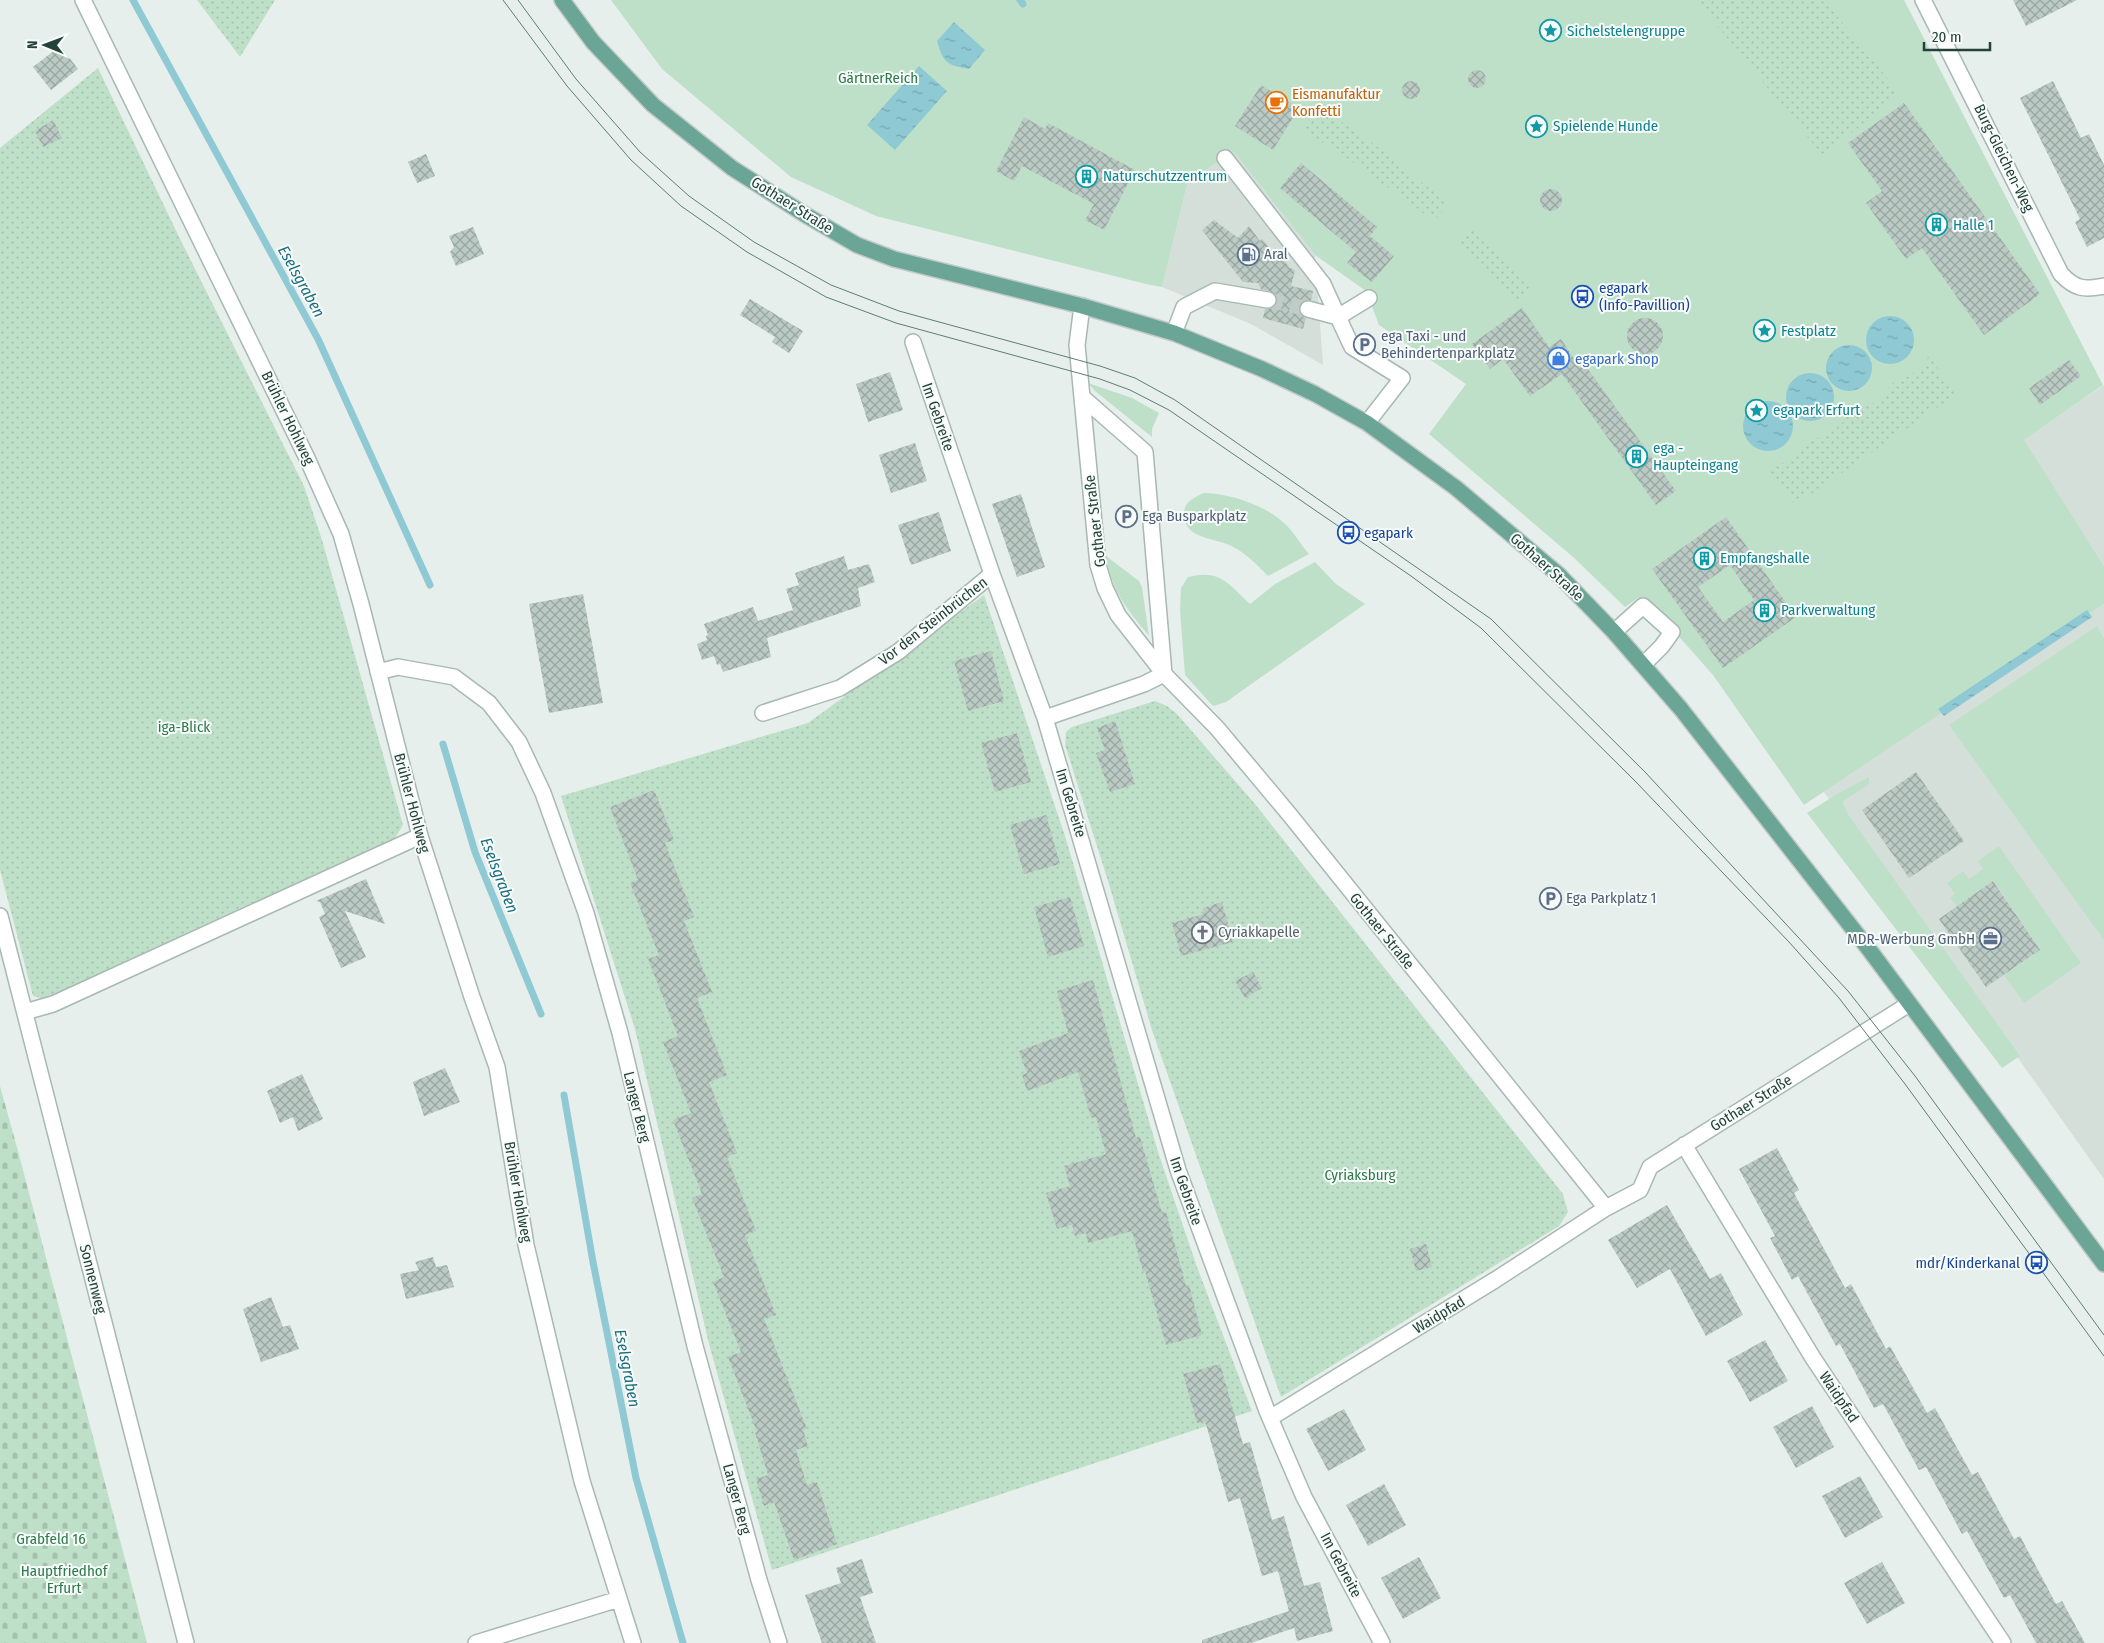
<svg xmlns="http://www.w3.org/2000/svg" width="2104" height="1643" font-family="'Fira Sans Condensed',sans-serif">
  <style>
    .built { fill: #d4dfda }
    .green { fill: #bfe0c8 }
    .cemetery { fill: url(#cemetery-stones) }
    .garden { fill: url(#garden-dots) }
    .water { fill: url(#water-ripples) }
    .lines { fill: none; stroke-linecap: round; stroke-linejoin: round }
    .stream { stroke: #8ec9d4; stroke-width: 7 }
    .building { fill: url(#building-cross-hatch); fill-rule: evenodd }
    .minor-tunnel { stroke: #bfccc8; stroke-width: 15; stroke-dasharray: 15 8; stroke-linecap: butt }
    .minor-casing { stroke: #a8b8b2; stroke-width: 18 }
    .major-casing { stroke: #c2cac8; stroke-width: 18 }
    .minor { stroke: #fff; stroke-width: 15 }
    .major { stroke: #6aa596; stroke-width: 15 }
    .tram { stroke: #5f7d75; stroke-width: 1 }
    .labels { text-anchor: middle; stroke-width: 4; stroke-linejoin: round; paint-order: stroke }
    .culture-label { font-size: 15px; fill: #0d838f; stroke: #f7fbf9; text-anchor: start }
    .park-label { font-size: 15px; fill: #2d7a4b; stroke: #f7fbf9 }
    .food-label { font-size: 15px; fill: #c56008; stroke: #f7fbf9; text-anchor: start }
    .street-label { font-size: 15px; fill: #24423a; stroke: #f7fbf9 }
    .service-label { font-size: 15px; fill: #4e5e75; stroke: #f7fbf9; text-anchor: start }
    .transit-label { font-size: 15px; fill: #164399; stroke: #f7fbf9; text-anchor: start }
    .shop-label { font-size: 15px; fill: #366cbe; stroke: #f7fbf9; text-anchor: start }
    .worship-label { font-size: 15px; fill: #5b616d; stroke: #f7fbf9; text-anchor: start }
    .water-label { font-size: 16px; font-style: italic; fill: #1c6f80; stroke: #f7fbf9 }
  </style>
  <defs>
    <pattern id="cemetery-stones" width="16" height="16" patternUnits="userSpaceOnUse" patternTransform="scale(1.25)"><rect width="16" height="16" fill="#bfe0c8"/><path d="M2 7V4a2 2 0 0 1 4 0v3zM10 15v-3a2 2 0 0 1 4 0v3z" fill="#a4c1ad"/></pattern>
    <pattern id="garden-dots" width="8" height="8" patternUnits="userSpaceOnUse" patternTransform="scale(1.25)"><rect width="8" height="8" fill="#bfe0c8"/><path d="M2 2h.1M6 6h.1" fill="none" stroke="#a4c1ad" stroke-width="1.8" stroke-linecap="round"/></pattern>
    <pattern id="water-ripples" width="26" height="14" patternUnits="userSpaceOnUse" patternTransform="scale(1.25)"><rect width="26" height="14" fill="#8ec9d4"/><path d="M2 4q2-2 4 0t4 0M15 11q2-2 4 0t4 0" fill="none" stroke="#74a5ad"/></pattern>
    <pattern id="building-cross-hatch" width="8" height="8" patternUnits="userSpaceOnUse" patternTransform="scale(1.25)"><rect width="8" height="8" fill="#bbcac4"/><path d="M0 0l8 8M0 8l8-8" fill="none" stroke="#98a6a0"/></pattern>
  </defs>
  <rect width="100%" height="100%" fill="#e6efeb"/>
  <path class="built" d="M1234 152 1315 255 1323 365 1251 324 1162 287 1188 181Z
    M2104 385V566L2023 440Z
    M2104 604V1179L2020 1061 1823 791Z"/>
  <path class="green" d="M611 0H1904L2103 385 2024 440 2104 566V604L1804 805 1713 675 1674 631 1638 598 1625 607 1573 557 1429 434 1466 384 1379 325 1366 291 1315 255 1234 152 1188 181 1162 287 1146 284 876 216 791 177 662 69Z
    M1088 383 1132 398 1159 413 1152 429V437L1095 391Z
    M1204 493C1229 493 1267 506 1285 524 1294 532 1301 545 1309 554L1268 576C1258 566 1248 555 1235 548 1218 537 1184 541 1184 514 1184 502 1193 498 1204 493Z
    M1106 556 1139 581 1142 587 1149 636C1127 609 1112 592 1106 556Z
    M1315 562 1336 584 1365 604 1226 702 1213 706 1185 675 1180 610 1181 588 1188 577C1221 569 1228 584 1250 604L1275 584Z
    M2097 626 2104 639V940L1949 725Z
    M1869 777V784L1842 802 1849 816 2020 1056 2002 1068 1807 813 1837 794Z
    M1999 846 2081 963 2024 1003 2004 975 2040 950 1994 881 1957 907 1950 898 1955 894 1947 883 1963 871 1969 879 1983 869 1978 861Z"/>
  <path class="cemetery" d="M0 1086 18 1151 147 1643H0Z"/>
  <path class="garden" d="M197 0H275L240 57Z
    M1696 0H1824L1900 94 1823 156Z
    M98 68 180 239 304 486 322 540 403 825 395 838 45 999 33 996 0 870V148Z
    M1315 106 1359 132 1449 204 1434 221 1343 155 1301 129Z
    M1472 227 1533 288 1515 302 1459 242Z
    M1929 356 1956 395 1795 505 1768 468 1793 460 1810 439 1823 437 1832 432 1842 423 1850 412 1873 403 1884 394 1892 383C1909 378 1919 370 1929 356Z
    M984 595 1065 836 1159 1155 1197 1267 1252 1411 772 1570 709 1344 635 1029 561 796 808 723Z
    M1155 701 1167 706 1177 714 1255 804 1563 1194 1568 1212 1559 1226 1281 1397 1152 1030 1108 881 1065 745 1066 732 1072 727Z"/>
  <path class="water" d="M954 22 985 50 969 69C946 65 943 62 937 41Z
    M919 66 947 91 895 150 867 125Z
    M1866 340a24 24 0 1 1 48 0a24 24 0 1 1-48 0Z
    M1826 368a23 23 0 1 1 46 0a23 23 0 1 1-46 0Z
    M1786 397a24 24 0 1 1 48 0a24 24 0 1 1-48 0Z
    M1743 426a25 25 0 1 1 50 0a25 25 0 1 1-50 0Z
    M2087 610 2092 617 1944 716 1938 709Z"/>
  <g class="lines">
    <path class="stream" d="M133 0 318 339 430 585
      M1020 0 1023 4
      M443 744 475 852 541 1014
      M564 1095 593 1262 636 1478 683 1643"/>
  </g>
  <path class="building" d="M2013 0H2077L2026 26Z
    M60 46 78 69 51 90 33 67Z
    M1468 79a9 9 0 1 1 18 0a9 9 0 1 1-18 0Z
    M1402 90a9 9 0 1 1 18 0a9 9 0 1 1-18 0Z
    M2053 81 2081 138 2089 134 2104 165V238L2087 247 2075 222 2080 219 2020 98Z
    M1261 85 1299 108 1273 150 1235 126Z
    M1904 103 2040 294 1984 335 1922 248 1906 259 1866 203 1882 191 1848 143Z
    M1024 117 1045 129 1048 123 1135 170 1104 230 1085 220 1094 204 1022 166 1014 181 996 171Z
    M53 120 62 138 43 147 35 131Z
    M426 154 435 176 417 183 408 162Z
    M1301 163 1377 227 1370 236 1394 256 1372 282 1347 263 1356 252 1280 188Z
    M1540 200a11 11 0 1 1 22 0a11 11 0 1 1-22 0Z
    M1214 220 1238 238 1249 226 1260 241 1262 239 1272 251 1275 249 1290 268 1295 270 1291 286 1313 291 1311 300 1302 302 1299 307 1301 315 1306 318 1303 329 1263 318 1265 309H1271L1275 306 1277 296 1270 291 1261 289 1258 283 1243 282 1202 230Z
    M473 227 484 254 456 266 450 252 454 247 449 236Z
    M750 299 803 331 789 353 772 342 775 337 740 315Z
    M1522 308 1549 347 1561 339 1580 368 1585 365 1676 491 1656 505 1562 374 1530 396 1503 359 1490 369 1472 344Z
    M1627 336a18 18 0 1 1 36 0a18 18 0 1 1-36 0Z
    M2069 360 2081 376 2040 405 2029 388Z
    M890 372 903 410 868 422 856 384Z
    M915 443 927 481 891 493 879 455Z
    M1021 494 1045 567 1017 577 992 504Z
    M939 512 951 551 911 565 898 525Z
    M1726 517 1796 617 1723 668 1652 569ZM1730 565 1754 600 1723 622 1698 587Z
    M844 556 848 570 869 564 875 582 858 588 861 606 767 638 771 657 723 672 720 664 717 665 714 656 702 660 697 644 707 640 706 636 708 635 704 624 753 607 758 621 793 610 786 589 799 585 795 573Z
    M583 594 603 703 549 713 529 604Z
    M991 651 1004 701 968 711 954 661Z
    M1115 721 1135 784 1110 792 1096 753 1105 750 1097 728Z
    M1017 733 1031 782 995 792 981 743Z
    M1916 772 1964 841 1909 878 1862 810Z
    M654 790 674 840 665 843 694 917 684 921 712 992 697 998 727 1075 709 1082 737 1153 727 1157 756 1231 745 1235 776 1315 764 1319 807 1429 803 1430 808 1446 796 1450 807 1485 817 1482 837 1544 794 1560 774 1502 764 1506 756 1479 768 1475 755 1432H757L728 1357 741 1352 713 1282 724 1277 692 1198 702 1194 673 1120 691 1113 663 1042 678 1036 648 959 659 955 630 883 638 880 610 807Z
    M1046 815 1060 864 1024 874 1010 825Z
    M366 879 385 924 345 911 366 957 341 968 319 917 325 914 320 902 316 901Z
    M1993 881 2040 950 1986 987 1939 919Z
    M1070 897 1084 946 1048 957 1034 907Z
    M1222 902 1233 942 1181 956 1172 923 1204 914 1203 908Z
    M1253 972 1262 988 1245 998 1235 981Z
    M1093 980 1136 1138 1140 1137 1162 1213 1166 1212 1186 1286 1189 1285 1202 1335 1166 1345 1145 1271 1143 1272 1132 1231 1088 1243 1086 1233 1075 1236 1072 1225 1057 1229 1046 1193 1070 1186 1064 1166 1106 1154 1096 1117 1091 1118 1078 1072 1027 1091 1022 1075 1027 1073 1019 1051 1068 1033 1057 991Z
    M445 1068 460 1102 424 1116 413 1082Z
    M302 1074 323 1119 298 1131 293 1117 280 1123 267 1091Z
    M1777 1148 1799 1190 1794 1193 1845 1288 1851 1284 1886 1349 1890 1346 1927 1413 1935 1408 1972 1475 1978 1472 2014 1539 2020 1536 2056 1604 2062 1601 2085 1643H2036L2010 1595 2004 1598 1967 1531 1962 1534 1926 1467 1919 1470 1883 1404 1874 1408 1840 1344 1836 1346 1798 1276 1792 1280 1770 1238 1775 1236 1739 1169Z
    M1667 1205 1710 1279 1721 1273 1743 1315 1706 1336 1670 1269 1637 1288 1608 1240Z
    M1426 1244 1432 1267 1416 1271 1410 1249Z
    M433 1257 436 1267 447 1265 454 1287 406 1299 400 1274 419 1270 415 1262Z
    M271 1297 283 1327 290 1325 299 1349 261 1362 243 1309Z
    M1765 1340 1788 1381 1750 1402 1727 1361Z
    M1220 1364 1243 1444 1250 1442 1272 1520 1284 1516 1304 1586 1320 1582 1333 1631 1297 1641 1294 1628 1251 1643H1202V1640L1289 1611 1278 1571 1262 1576 1240 1498 1228 1502 1205 1421 1197 1423 1183 1374Z
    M1812 1406 1834 1447 1796 1468 1773 1427Z
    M1344 1409 1366 1450 1328 1471 1306 1429Z
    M1860 1476 1883 1517 1845 1538 1822 1496Z
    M1384 1484 1406 1525 1368 1546 1346 1505Z
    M1419 1557 1441 1598 1403 1619 1381 1578Z
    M862 1559 873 1593 860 1597 876 1643H822L805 1595 841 1583 836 1568Z
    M1882 1562 1905 1603 1867 1624 1844 1583Z"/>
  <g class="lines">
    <path class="minor-tunnel" d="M1268 300 1308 309"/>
    <defs>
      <path id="minor" d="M83 0 306 456 341 534 361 604 420 836 472 997 497 1067 526 1245 582 1481 633 1643
        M1923 0 2061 274C2075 289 2084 290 2104 286
        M1225 158 1323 284 1338 317 1369 298
        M1082 306 1077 345 1098 565 1105 588 1118 615 1164 674 1217 728 1289 814 1606 1208 1640 1190 1650 1167 1909 1004
        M1308 309 1338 317 1352 347 1402 378 1367 423
        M1174 333 1184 307 1215 291 1268 300
        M913 342 992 574 1045 718 1178 1170 1267 1411 1304 1497 1382 1643
        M1082 397 1145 452 1164 674
        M1614 632 1643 606 1672 632 1662 646 1643 665
        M378 672 398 667 454 677 489 703 519 742 543 793 586 913 620 1033 695 1346 759 1580 779 1643
        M763 713 840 688 898 652 992 574
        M1045 718 1144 684 1164 674
        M0 916 186 1643
        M25 1012 53 1004 420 836
        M1684 1145 1813 1358 2003 1643
        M1270 1418 1495 1280 1606 1208
        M476 1643 619 1599"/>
      <path id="major" d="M562 0 593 42 653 105 732 168 804 214 857 245 894 259 1082 306 1174 333 1262 369 1315 394 1367 423 1456 488 1559 575 1614 632 1681 709 1871 952 2104 1264"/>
    </defs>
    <use href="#minor" class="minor-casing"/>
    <use href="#major" class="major-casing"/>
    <use href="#minor" class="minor"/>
    <use href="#major" class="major"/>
    <path class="tram" d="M503 0 567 86 631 160 681 206 747 252 826 297 896 323 1100 379 1130 390 1169 410 1411 576 1481 628 1636 782 1789 942 1839 998 1905 1084 2104 1356
      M518 0 576 79 640 152 689 196 754 242 831 285 899 311 1100 366 1135 378 1175 400 1491 619 1645 772 1848 991 1915 1076 2104 1335"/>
  </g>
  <defs>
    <symbol id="sight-ring" viewBox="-11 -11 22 22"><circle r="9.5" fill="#f7fbf9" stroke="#0f9aa8" stroke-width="1.5"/><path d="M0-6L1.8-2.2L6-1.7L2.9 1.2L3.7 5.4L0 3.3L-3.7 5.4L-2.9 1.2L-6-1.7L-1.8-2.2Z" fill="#0f9aa8"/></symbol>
    <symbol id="cafe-ring" viewBox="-11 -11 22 22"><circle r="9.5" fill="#f7fbf9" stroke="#e8710a" stroke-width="1.5"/><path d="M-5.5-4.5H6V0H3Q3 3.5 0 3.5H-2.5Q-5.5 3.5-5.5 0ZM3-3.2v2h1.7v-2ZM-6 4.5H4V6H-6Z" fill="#e8710a"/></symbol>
    <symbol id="building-ring" viewBox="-11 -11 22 22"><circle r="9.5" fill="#f7fbf9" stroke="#0f9aa8" stroke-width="1.5"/><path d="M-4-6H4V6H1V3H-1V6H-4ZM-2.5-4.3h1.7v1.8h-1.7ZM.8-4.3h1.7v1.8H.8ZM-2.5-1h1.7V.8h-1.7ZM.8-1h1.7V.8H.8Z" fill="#0f9aa8"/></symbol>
    <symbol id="fuel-ring" viewBox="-11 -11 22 22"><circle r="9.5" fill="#f7fbf9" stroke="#5c6f8a" stroke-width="1.5"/><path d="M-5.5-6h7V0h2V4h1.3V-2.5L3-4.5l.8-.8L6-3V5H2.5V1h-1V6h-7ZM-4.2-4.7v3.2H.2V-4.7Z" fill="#5c6f8a"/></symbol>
    <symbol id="bus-ring" viewBox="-11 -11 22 22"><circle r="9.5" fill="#f7fbf9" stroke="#1a4fb4" stroke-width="1.5"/><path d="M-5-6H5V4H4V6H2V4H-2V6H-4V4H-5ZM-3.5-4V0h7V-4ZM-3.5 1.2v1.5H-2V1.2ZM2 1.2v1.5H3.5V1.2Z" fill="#1a4fb4"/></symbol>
    <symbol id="parking-ring" viewBox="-11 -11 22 22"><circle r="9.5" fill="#f7fbf9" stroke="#5c6f8a" stroke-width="1.5"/><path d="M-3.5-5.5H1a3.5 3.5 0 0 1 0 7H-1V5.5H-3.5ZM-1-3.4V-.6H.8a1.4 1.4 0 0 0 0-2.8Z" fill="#5c6f8a"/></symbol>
    <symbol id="shop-ring" viewBox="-11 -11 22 22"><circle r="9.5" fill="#f7fbf9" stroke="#3f7fe0" stroke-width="1.5"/><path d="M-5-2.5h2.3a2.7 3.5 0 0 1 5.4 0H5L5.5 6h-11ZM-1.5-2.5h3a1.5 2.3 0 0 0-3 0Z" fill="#3f7fe0"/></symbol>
    <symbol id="church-ring" viewBox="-11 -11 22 22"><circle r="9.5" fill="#f7fbf9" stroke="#6b7280" stroke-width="1.5"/><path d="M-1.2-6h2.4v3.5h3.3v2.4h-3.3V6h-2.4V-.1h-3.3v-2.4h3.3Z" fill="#6b7280"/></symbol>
    <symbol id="office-ring" viewBox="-11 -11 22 22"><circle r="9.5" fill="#f7fbf9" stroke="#5c6f8a" stroke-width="1.5"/><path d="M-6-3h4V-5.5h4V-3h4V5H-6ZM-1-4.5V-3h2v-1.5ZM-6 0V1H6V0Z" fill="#5c6f8a"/></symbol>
  </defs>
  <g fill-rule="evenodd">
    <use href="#sight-ring" x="1538" y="18" width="25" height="25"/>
    <use href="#cafe-ring" x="1264" y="90" width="25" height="25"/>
    <use href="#sight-ring" x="1524" y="114" width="25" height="25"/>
    <use href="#building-ring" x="1074" y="164" width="25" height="25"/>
    <use href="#building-ring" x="1924" y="212" width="25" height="25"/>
    <use href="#fuel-ring" x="1236" y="242" width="25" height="25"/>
    <use href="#bus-ring" x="1570" y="284" width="25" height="25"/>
    <use href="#sight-ring" x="1752" y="318" width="25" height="25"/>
    <use href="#parking-ring" x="1352" y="332" width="25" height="25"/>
    <use href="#shop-ring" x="1546" y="346" width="25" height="25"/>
    <use href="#sight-ring" x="1744" y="398" width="25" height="25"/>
    <use href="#building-ring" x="1624" y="444" width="25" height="25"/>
    <use href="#parking-ring" x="1114" y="504" width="25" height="25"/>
    <use href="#bus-ring" x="1336" y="520" width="25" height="25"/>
    <use href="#building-ring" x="1692" y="546" width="25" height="25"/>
    <use href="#building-ring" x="1752" y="598" width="25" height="25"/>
    <use href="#parking-ring" x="1538" y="886" width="25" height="25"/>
    <use href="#church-ring" x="1190" y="920" width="25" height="25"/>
    <use href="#office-ring" x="1978" y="926" width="25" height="25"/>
    <use href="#bus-ring" x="2024" y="1250" width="25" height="25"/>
  </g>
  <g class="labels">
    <g class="culture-label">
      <text x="1567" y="36">Sichelstelengruppe</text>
      <text x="1553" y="131">Spielende Hunde</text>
      <text x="1103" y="181">Naturschutzzentrum</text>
      <text x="1953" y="230">Halle 1</text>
      <text x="1781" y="336">Festplatz</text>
      <text x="1773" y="415">egapark Erfurt</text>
      <text x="1653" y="453">ega -<tspan x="1653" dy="17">Haupteingang</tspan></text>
      <text x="1720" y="563">Empfangshalle</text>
      <text x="1781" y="615">Parkverwaltung</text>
    </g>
    <g class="park-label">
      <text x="878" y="83">GärtnerReich</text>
      <text x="184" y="732">iga-Blick</text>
      <text x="1360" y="1180">Cyriaksburg</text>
      <text x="51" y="1544">Grabfeld 16</text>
      <text x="64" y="1576">Hauptfriedhof<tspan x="64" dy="17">Erfurt</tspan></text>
    </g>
    <g class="food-label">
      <text x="1292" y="99">Eismanufaktur<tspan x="1292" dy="17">Konfetti</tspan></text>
    </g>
    <g class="street-label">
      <text transform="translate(2004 158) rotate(64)" y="5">Burg-Gleichen-Weg</text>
      <text transform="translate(792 205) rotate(32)" y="5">Gothaer Straße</text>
      <text transform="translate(938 417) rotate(71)" y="5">Im Gebreite</text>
      <text transform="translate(288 418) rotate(64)" y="5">Brühler Hohlweg</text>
      <text transform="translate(1095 521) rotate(-97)" y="5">Gothaer Straße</text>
      <text transform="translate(1547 567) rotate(42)" y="5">Gothaer Straße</text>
      <text transform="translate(933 621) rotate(-38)" y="5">Vor den Steinbrüchen</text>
      <text transform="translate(412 803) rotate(75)" y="5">Brühler Hohlweg</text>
      <text transform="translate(1071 803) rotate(73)" y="5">Im Gebreite</text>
      <text transform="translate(1382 931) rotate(51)" y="5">Gothaer Straße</text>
      <text transform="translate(1751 1103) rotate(-32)" y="5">Gothaer Straße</text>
      <text transform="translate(637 1107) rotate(76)" y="5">Langer Berg</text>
      <text transform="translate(1186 1191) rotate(71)" y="5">Im Gebreite</text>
      <text transform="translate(518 1192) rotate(80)" y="5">Brühler Hohlweg</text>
      <text transform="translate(93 1279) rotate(76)" y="5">Sonnenweg</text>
      <text transform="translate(1439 1315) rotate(-31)" y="5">Waidpfad</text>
      <text transform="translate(1839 1397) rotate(56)" y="5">Waidpfad</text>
      <text transform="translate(737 1499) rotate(75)" y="5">Langer Berg</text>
      <text transform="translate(1341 1565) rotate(62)" y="5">Im Gebreite</text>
    </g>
    <g class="service-label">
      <text x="1264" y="259">Aral</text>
      <text x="1381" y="341">ega Taxi - und<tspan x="1381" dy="17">Behindertenparkplatz</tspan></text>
      <text x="1142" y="521">Ega Busparkplatz</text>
      <text x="1566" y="903">Ega Parkplatz 1</text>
      <text x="1975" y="944" text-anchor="end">MDR-Werbung GmbH</text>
    </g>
    <g class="transit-label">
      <text x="1599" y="293">egapark<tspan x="1599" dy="17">(Info-Pavillion)</tspan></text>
      <text x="1364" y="538">egapark</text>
      <text x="2020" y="1268" text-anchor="end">mdr/Kinderkanal</text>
    </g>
    <g class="shop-label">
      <text x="1575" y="364">egapark Shop</text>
    </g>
    <g class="worship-label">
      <text x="1218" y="937">Cyriakkapelle</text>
    </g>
    <g class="water-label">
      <text transform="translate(302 281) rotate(61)" y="6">Eselsgraben</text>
      <text transform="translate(500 875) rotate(69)" y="6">Eselsgraben</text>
      <text transform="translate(628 1368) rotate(79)" y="6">Eselsgraben</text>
    </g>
  </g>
  <g transform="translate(45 45) rotate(271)" stroke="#f7fbf9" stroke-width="4" paint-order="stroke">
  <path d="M0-4L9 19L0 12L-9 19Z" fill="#24423a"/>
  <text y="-8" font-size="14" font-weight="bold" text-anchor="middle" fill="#24423a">N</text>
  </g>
  <path d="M1924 42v8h66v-8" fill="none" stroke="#24423a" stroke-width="2.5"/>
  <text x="1932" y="42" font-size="15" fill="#24423a" stroke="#f7fbf9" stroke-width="4" paint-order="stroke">20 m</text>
</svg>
